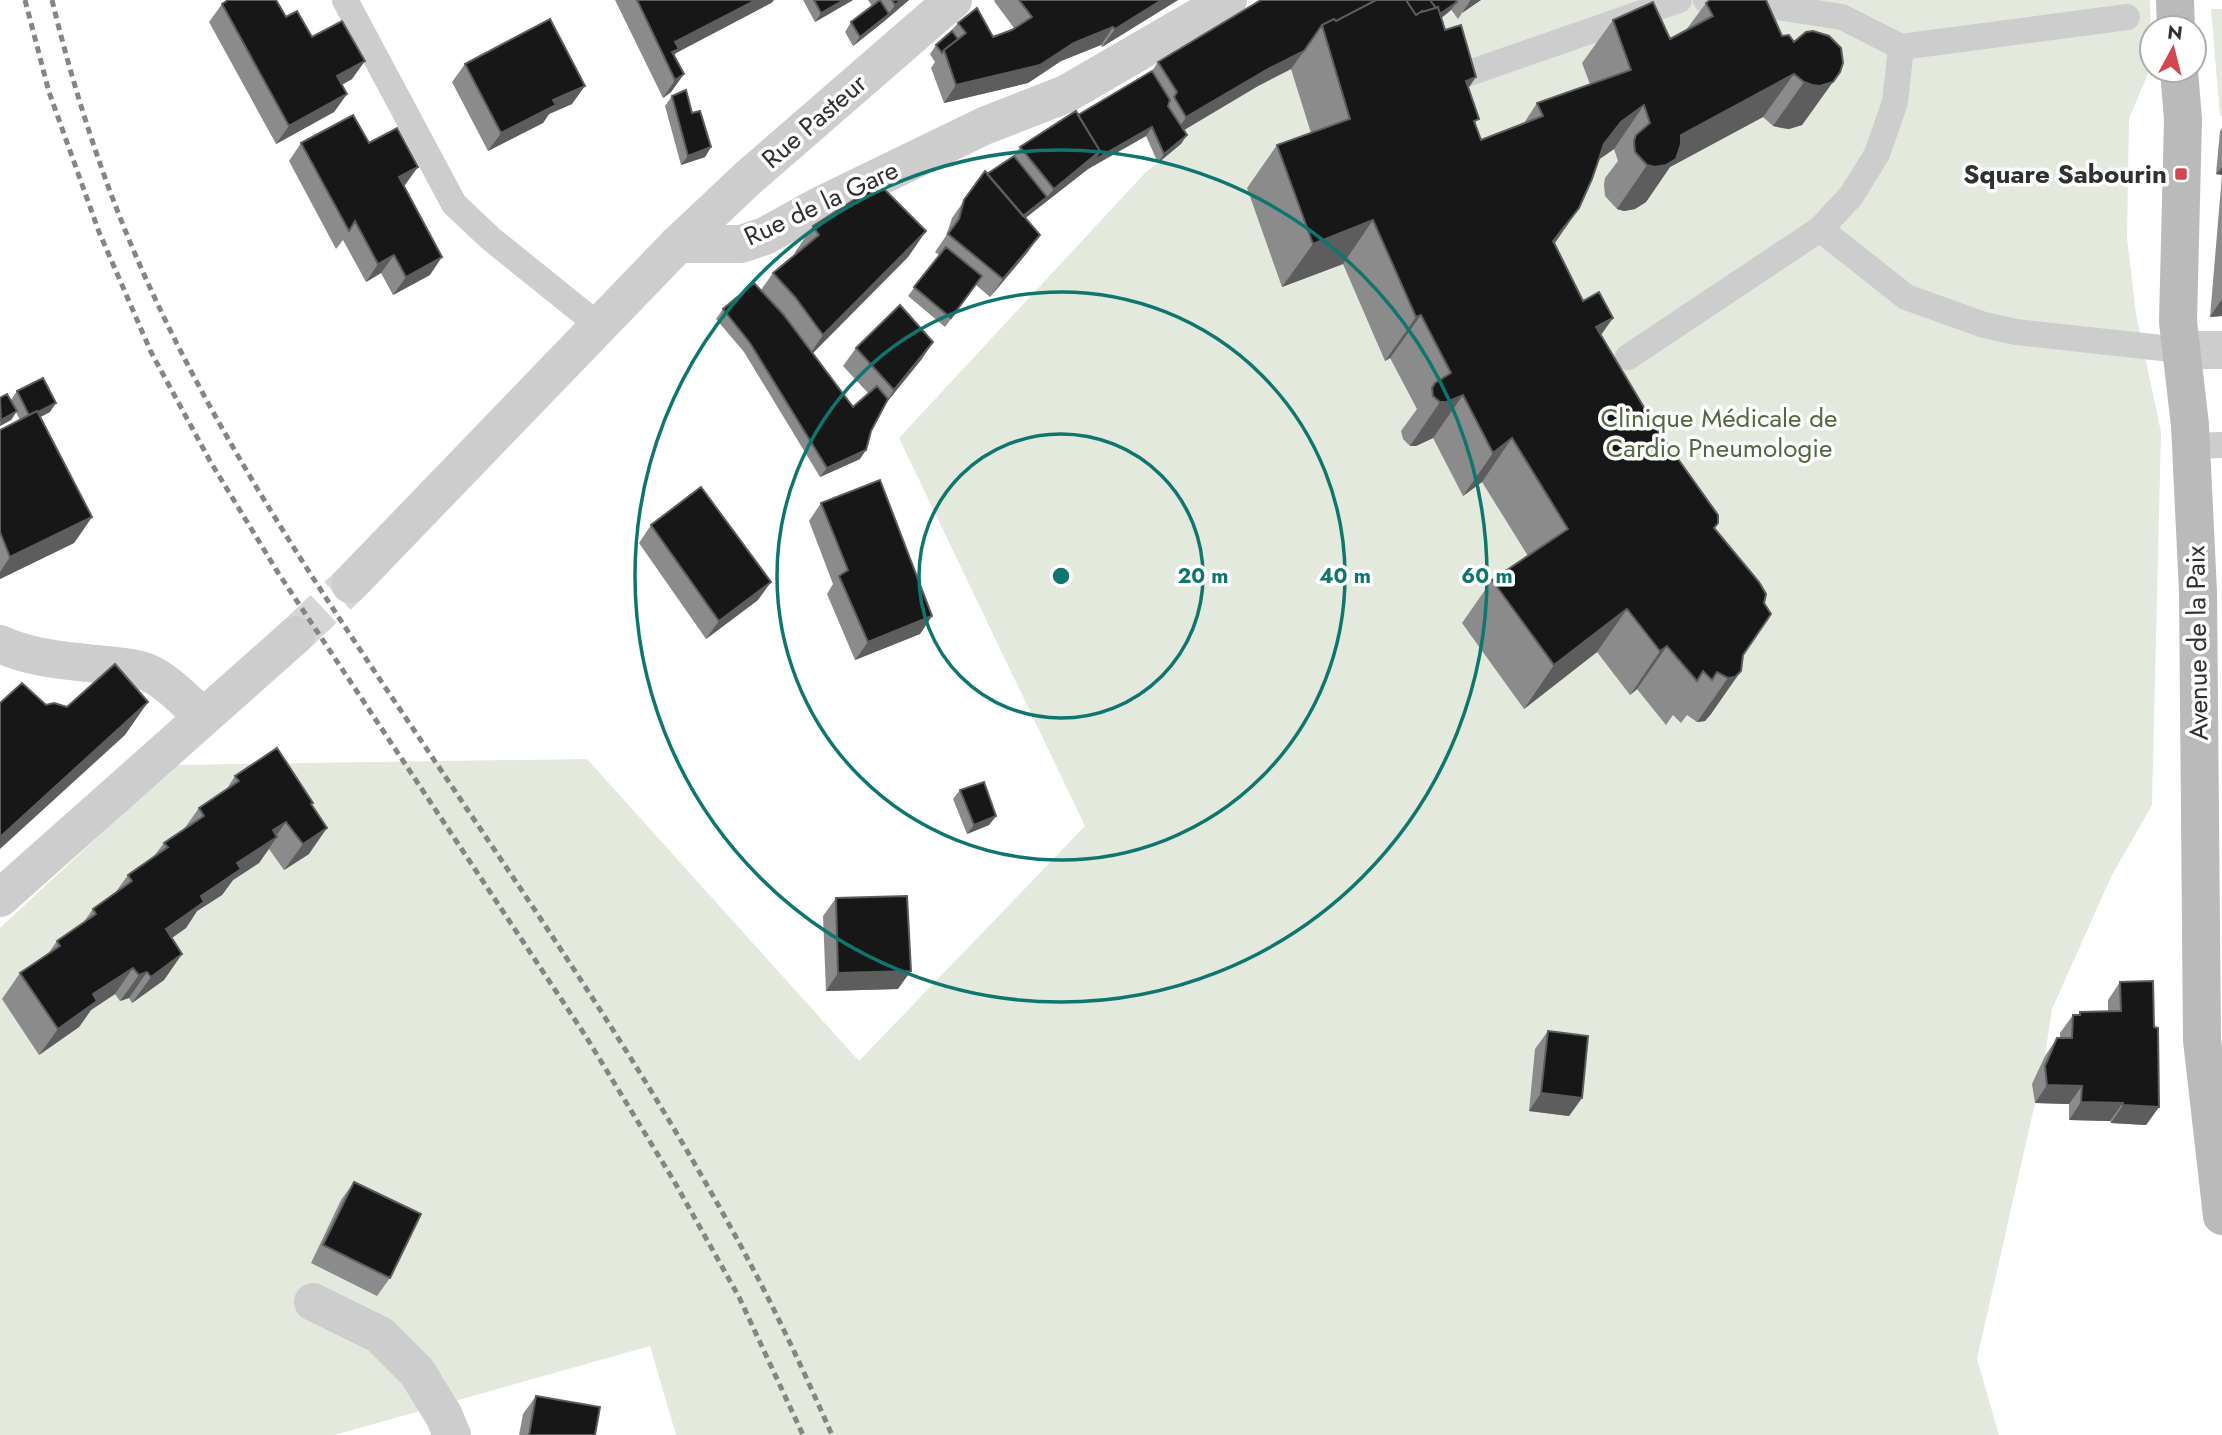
<svg xmlns="http://www.w3.org/2000/svg" width="2222" height="1435" font-family="Jost,sans-serif">
  <style>
    .green { fill: #e3e9dd }
    .lines { fill: none; stroke-linecap: round; stroke-linejoin: round }
    .tertiary-tunnel { stroke: #d6d6d6; stroke-width: 38; stroke-dasharray: 38 19; stroke-linecap: butt }
    .service { stroke: #cdcdcd; stroke-width: 26 }
    .minor { stroke: #cdcdcd; stroke-width: 38 }
    .tertiary { stroke: #cdcdcd; stroke-width: 38 }
    .secondary { stroke: #bababa; stroke-width: 38 }
    .rail { stroke: #858585; stroke-width: 5; stroke-dasharray: 7 5; stroke-linecap: butt }
    .wall { fill: #8b8b8b }
    .shaded-wall { fill: #5d5d5d }
    .building { fill: #171717; stroke: #5d5d5d; stroke-width: 2 }
    .ring { fill: none; stroke: #0f766e; stroke-width: 3.5 }
    .poi-dot { fill: #d3474f; stroke: #fff; stroke-width: 2.5 }
    .labels { text-anchor: middle; stroke-width: 7; stroke-linejoin: round; paint-order: stroke }
    .street-label { font-size: 26px; fill: #303030; stroke: #fff }
    .poi-label { font-size: 26px; font-weight: bold; fill: #303030; stroke: #fff; text-anchor: end }
    .park-label { font-size: 26px; fill: #536842; stroke: #fff }
    .centre { fill: #0f766e; stroke: #fff; stroke-width: 3.5 }
    .ring-label { font-size: 21px; text-anchor: middle; font-weight: bold; fill: #0f766e; stroke: #fff; stroke-width: 7; stroke-linejoin: round; paint-order: stroke }
  </style>
  <rect width="100%" height="100%" fill="#fff"/>
  <path class="green" d="M1482 0H2150L2152 64 2129 119 2127 238 2136 314 2161 432 2152 805 2111 877 2052 1009 2045 1056 2040 1068 2034 1095 2035 1103 1977 1359 1999 1435H676L650 1346 335 1435H0V928L175 765 587 759 859 1061 1085 826 899 438 1145 173 1181 145 1175 135 1258 86 1304 62 1386 58 1450 11 1458 19 1460 14Z
    M2211 9H2222V116H2220Z"/>
  <g class="lines">
    <path class="tertiary-tunnel" d="M296 635 350 584"/>
    <path class="service" d="M345 0 454 204 490 238 598 325
      M1706 0 1751 3 1842 17 1901 47 2127 17
      M1458 77 1679 0
      M1820 229 1906 297 1984 325 2016 332 2180 350
      M1628 357 1820 229 1851 196 1877 154 1895 102 1901 47
      M2191 446 2222 445"/>
    <path class="minor" d="M678 244H741L765 236 819 206 984 126 1066 94 1228 0
      M2180 350H2222
      M313 1302 380 1335 417 1372 444 1416 452 1435"/>
    <path class="tertiary" d="M350 584 678 244 748 178 953 0
      M0 644C30 658 62 660 95 664 116 666 140 666 158 678 174 688 189 704 203 717
      M0 898 296 635"/>
    <path class="secondary" d="M2175 0 2176 28
      M2179 70 2183 119 2178 322 2190 425 2198 592 2202 1040 2222 1216"/>
    <path class="rail" d="M25 0 49 92 99 232 151 352 210 461 277 571 585 1035 674 1181 739 1297 803 1435
      M52 0C75 95 106 191 147 281 232 469 353 638 467 809 571 963 676 1120 762 1286 787 1335 810 1385 832 1435"/>
  </g>
  <path class="wall" d="M615 0H774L771 3 676 53 674 55 684 74 671 92 663 98Z
    M803 0H853L815 22Z
    M868 0H909L882 23 853 46 845 32 851 22 872 6Z
    M995 0H1178L1102 47 1101 45 1061 61 1028 83 944 103 931 68 935 62 930 54 936 45 951 31 958 23 993 37 1014 28 994 1Z
    M1261 0H1481L1462 13 1458 19 1451 10 1441 18 1445 30 1476 77 1468 88 1476 125 1481 140 1524 123 1537 103 1590 84 1582 63 1613 20 1670 39 1686 30 1706 3 1782 36 1840 72 1802 125 1789 129 1781 128 1773 126 1763 117 1670 167 1646 202 1635 209 1624 211 1617 209 1605 196 1604 184 1605 178 1618 161 1614 149 1598 160 1579 208 1555 243 1583 301 1613 318 1601 335 1658 431 1718 523 1715 528 1743 655 1711 714 1705 721 1697 722 1687 715 1681 723 1673 715 1666 725 1637 689 1630 695 1597 652 1524 709 1462 623 1492 580 1528 556 1482 482 1463 496 1433 438 1416 446H1410L1403 439 1401 431 1417 409 1390 358 1385 361 1343 264 1282 287 1247 188 1277 145 1311 133 1291 69 1258 86 1184 130 1181 144 1158 163 1146 136 1088 169 1025 218 1027 253 990 297 976 285 945 327 908 296 939 255 935 252 946 236 952 218 985 171 987 174 1014 156 1020 147 1078 115 1152 71 1158 62Z
    M222 4 286 17 312 37 352 79 342 85 347 94 334 112 276 144 209 22Z
    M465 64 572 104 549 114 543 123 488 151 452 82Z
    M672 96 692 113 711 147 705 157 681 165 665 106Z
    M2222 128V316L2210 317 2222 175 2216 174 2220 131Z
    M301 143H369L405 185 404 186 430 275 393 295 381 273 366 282 343 240 336 249 289 161Z
    M813 226 926 231 908 257 813 353 853 407 869 394 843 366 856 348 933 342 921 360 886 403 871 431 860 459 820 477 744 352 716 319 723 309 761 290 773 273 796 254 795 252Z
    M17 391 50 412 40 417 92 517 74 543 0 579V430L20 420 16 412 11 420 0 426V398L11 400Z
    M821 503 932 616 920 634 855 660 827 594 833 584 809 521Z
    M651 525 758 600 706 639 639 543Z
    M235 776 312 805 309 854 284 870 269 849 259 863 233 880 222 895 197 911 186 928 172 938 182 954 164 980 132 1003 129 998 120 1001 115 994 91 1010 79 1027 39 1055 2 999 20 973 48 954 57 941 83 923 93 909 115 893 128 875 154 856 164 843 184 829 199 808 226 790Z
    M960 790 996 816 989 825 967 834 953 799Z
    M836 898 898 989 826 991 823 916Z
    M2120 982 2154 1027 2159 1107 2146 1125 2111 1123 2110 1121 2069 1120V1104L2035 1103 2032 1084 2045 1056 2057 1038H2060V1033L2073 1015H2078L2080 1012 2108 1011V1000Z
    M1548 1031 1582 1098 1569 1116 1529 1111 1535 1049Z
    M354 1182 390 1278 377 1296 311 1263 341 1200Z
    M536 1396 595 1435H519L523 1414Z"/>
  <path class="shaded-wall" d="M756 0H774L771 3 676 53 668 64 675 42Z
    M844 0H853L815 22 821 13Z
    M901 0H909L882 23 895 5Z
    M1162 0H1178L1102 47 1115 29Z
    M1470 0H1481L1462 13 1470 1Z
    M1457 2 1450 11 1430 27 1398 40Z
    M889 14 882 23 853 46 860 37Z
    M1113 27 1101 45 1061 61 1028 83 944 103 956 85 1074 43Z
    M1304 51 1291 69 1258 86 1174 136 1186 117 1270 68Z
    M365 61 352 79 324 94 337 76Z
    M1840 72 1802 125 1789 129 1773 126 1804 82Z
    M684 74 671 92 663 98 675 80Z
    M1794 74 1763 117 1670 167 1646 202 1635 209 1624 211 1617 209 1647 165 1681 135Z
    M1476 77 1446 120 1466 81Z
    M585 86 572 104 549 114 543 123 488 151 501 133 553 100Z
    M347 94 334 112 276 144 289 126Z
    M1644 105 1614 149 1591 165 1604 144 1621 122Z
    M1152 127 1146 136 1088 169 1009 231 1016 221 1047 197 1054 189 1100 151Z
    M1187 135 1181 144 1158 163 1164 154Z
    M711 147 705 157 681 165 688 156Z
    M418 167 405 185 386 195 399 177Z
    M2222 167V175L2216 174Z
    M1579 208 1549 251 1553 241Z
    M1373 220 1343 264 1282 287 1313 244Z
    M926 231 908 257 805 361 823 335Z
    M1040 235 1027 253 990 297 1003 279Z
    M394 255 381 273 366 282 378 264Z
    M442 257 430 275 393 295 406 277Z
    M2222 299V316L2210 317Z
    M1421 315 1390 358 1385 361 1416 317Z
    M1613 318 1582 361 1596 327Z
    M933 342 921 360 882 408 894 390Z
    M1463 395 1433 438 1416 446H1410L1440 402Z
    M56 403 50 412 23 426 30 417Z
    M17 411 11 420 0 426 1 420Z
    M1512 438 1482 482 1463 496 1493 453Z
    M866 450 860 459 820 477 827 468Z
    M92 517 74 543 0 579V572L10 557Z
    M771 582 758 600 706 639 719 621Z
    M1627 609 1597 652 1524 709 1554 665Z
    M932 616 920 634 855 660 868 642Z
    M1667 646 1637 689 1630 695 1660 651Z
    M1741 671 1711 714 1705 721 1697 722 1728 678Z
    M148 702 125 735 0 849V837Z
    M996 816 989 825 967 834 974 825Z
    M286 822 274 839 277 837 259 863 233 880 222 895 197 911 186 928 147 955 166 929 273 830Z
    M327 828 309 854 284 870 303 844Z
    M182 954 164 980 132 1003 151 977Z
    M133 968 115 994 91 1010 79 1027 39 1055 58 1029 93 994Z
    M911 971 898 989 826 991 838 973Z
    M147 972 129 998 120 1001 139 975Z
    M2047 1085 2082 1086 2069 1104 2035 1103Z
    M1541 1093 1582 1098 1569 1116 1529 1111Z
    M2081 1102 2123 1103 2110 1121 2069 1120Z
    M2123 1105 2159 1107 2146 1125 2111 1123Z"/>
  <path class="building" d="M228 0H276L286 17 297 11 312 37 342 21 365 61 337 76 347 94 289 126 222 4Z
    M637 0H756L675 42 679 49 672 52 684 74 675 80Z
    M814 0H844L821 13Z
    M880 0 889 14 860 37 851 22Z
    M892 0H901L895 5Z
    M1019 0H1162L1115 29 1113 27 1074 43 1040 65 956 85 944 50 966 33 958 23 977 8 993 37 1012 30 1032 17Z
    M1261 0H1376L1336 21 1334 19 1322 25 1304 51 1270 68 1186 117 1174 97 1177 92 1158 62Z
    M1376 0H1406L1416 15 1422 11V12L1438 7 1445 30 1461 25 1476 77 1466 81 1479 119 1474 121 1481 140 1543 116 1537 103 1631 70 1613 20 1653 2 1670 39 1713 16 1706 3 1710 0H1766L1782 36 1789 35 1794 42 1806 32 1813 31 1829 36 1841 48 1843 63 1840 72 1833 82 1820 86 1812 85 1804 82 1794 74 1681 135V144L1676 159 1666 165 1655 167 1647 165 1635 152 1634 141 1636 135 1650 123 1644 105 1621 122 1604 144 1592 179 1579 208 1553 241 1583 301 1599 292 1613 318 1596 327 1658 431 1718 515V523L1714 528 1759 582 1766 594 1764 603 1771 614 1743 655 1741 671 1735 677 1728 678 1717 672 1712 680 1703 671 1697 681 1667 646 1660 651 1627 609 1554 665 1492 580 1568 529 1512 438 1493 453 1463 395 1447 402H1440L1433 396 1432 388 1435 383 1451 373 1421 315 1416 317 1373 220 1313 244 1277 145 1350 119 1322 25 1334 19 1336 21Z
    M1406 0H1430L1436 8 1422 12V11L1416 15Z
    M1430 0H1455L1457 2 1440 14 1438 7 1436 8Z
    M550 19 585 86 553 100 556 105 501 133 465 64Z
    M952 31 958 39 944 50 942 53 936 45Z
    M1152 71 1170 100 1168 106 1187 135 1164 154 1152 127 1094 160 1100 151 1078 115Z
    M686 90 692 113 700 111 711 147 688 156 672 96Z
    M1076 111 1100 151 1054 189 1020 147Z
    M353 115 369 143 397 128 418 167 399 177 442 257 406 277 394 255 378 264 355 221 349 231 301 143Z
    M1014 156 1047 197 1023 216 987 174Z
    M985 171 1040 235 1003 279 948 234 959 219 964 200Z
    M879 184 926 231 823 335 795 297 773 273 819 235 813 226Z
    M946 247 982 276 951 318 914 287Z
    M754 283 783 314 853 407 877 386 888 399 871 431 866 450 827 468 750 343 723 309Z
    M900 305 933 342 894 390 856 348Z
    M43 378 56 403 38 412 37 411 29 415 17 391Z
    M7 394 17 411 1 420 0 398Z
    M37 411 92 517 10 557 0 532V430Z
    M880 480 932 616 868 642 839 576 848 570 821 503Z
    M701 487 771 582 719 621 651 525Z
    M115 664 148 702 0 837V703L22 683 46 705 54 703 67 707Z
    M277 748 313 803 311 804 327 828 303 844 286 822 273 830 277 837 237 863 241 869 201 896 204 902 166 929 182 954 151 977 147 972 139 975 133 968 93 994 97 1001 58 1029 20 973 60 946 57 941 96 914 93 909 132 881 128 875 168 847 164 843 204 816 199 808 239 781 235 776Z
    M984 782 996 816 974 825 960 790Z
    M907 896 911 971 838 973 836 898Z
    M2153 981 2154 1027 2158 1028 2159 1107 2123 1105V1103L2081 1102 2082 1086 2047 1085 2045 1066 2057 1038H2072L2073 1015H2080V1012L2121 1011 2120 982Z
    M1548 1031 1588 1036 1582 1098 1541 1093Z
    M354 1182 421 1214 390 1278 323 1245Z
    M536 1396 600 1407 595 1435H529Z"/>
  <g class="ring">
    <circle cx="1061" cy="576" r="142"/>
    <circle cx="1061" cy="576" r="284"/>
    <circle cx="1061" cy="576" r="426"/>
  </g>
  <rect class="poi-dot" x="2174" y="167" width="14" height="14" rx="3.5"/>
  <g class="labels">
    <g class="street-label">
      <text transform="translate(814 121) rotate(-41)" y="9">Rue Pasteur</text>
      <text transform="translate(821 203) rotate(-25)" y="9">Rue de la Gare</text>
      <text transform="translate(2197 643) rotate(-91)" y="9">Avenue de la Paix</text>
    </g>
    <g class="poi-label">
      <text x="2167" y="183">Square Sabourin</text>
    </g>
    <g class="park-label">
      <text x="1719" y="427">Clinique Médicale de<tspan x="1719" dy="30">Cardio Pneumologie</tspan></text>
    </g>
  </g>
  <circle cx="1061" cy="576" r="10" class="centre"/>
  <g class="ring-label">
    <text x="1203" y="583">20 m</text>
    <text x="1345" y="583">40 m</text>
    <text x="1487" y="583">60 m</text>
  </g>
  <g transform="translate(2173 49) rotate(7)"><circle r="33" fill="#ffffff" stroke="#acacac" stroke-width="2"/>
  <path d="M0-5L12 26L0 18L-12 26Z" fill="#d3474f"/>
  <text y="-10" font-size="19" font-weight="bold" text-anchor="middle" fill="#303030">N</text>
  </g>
</svg>
